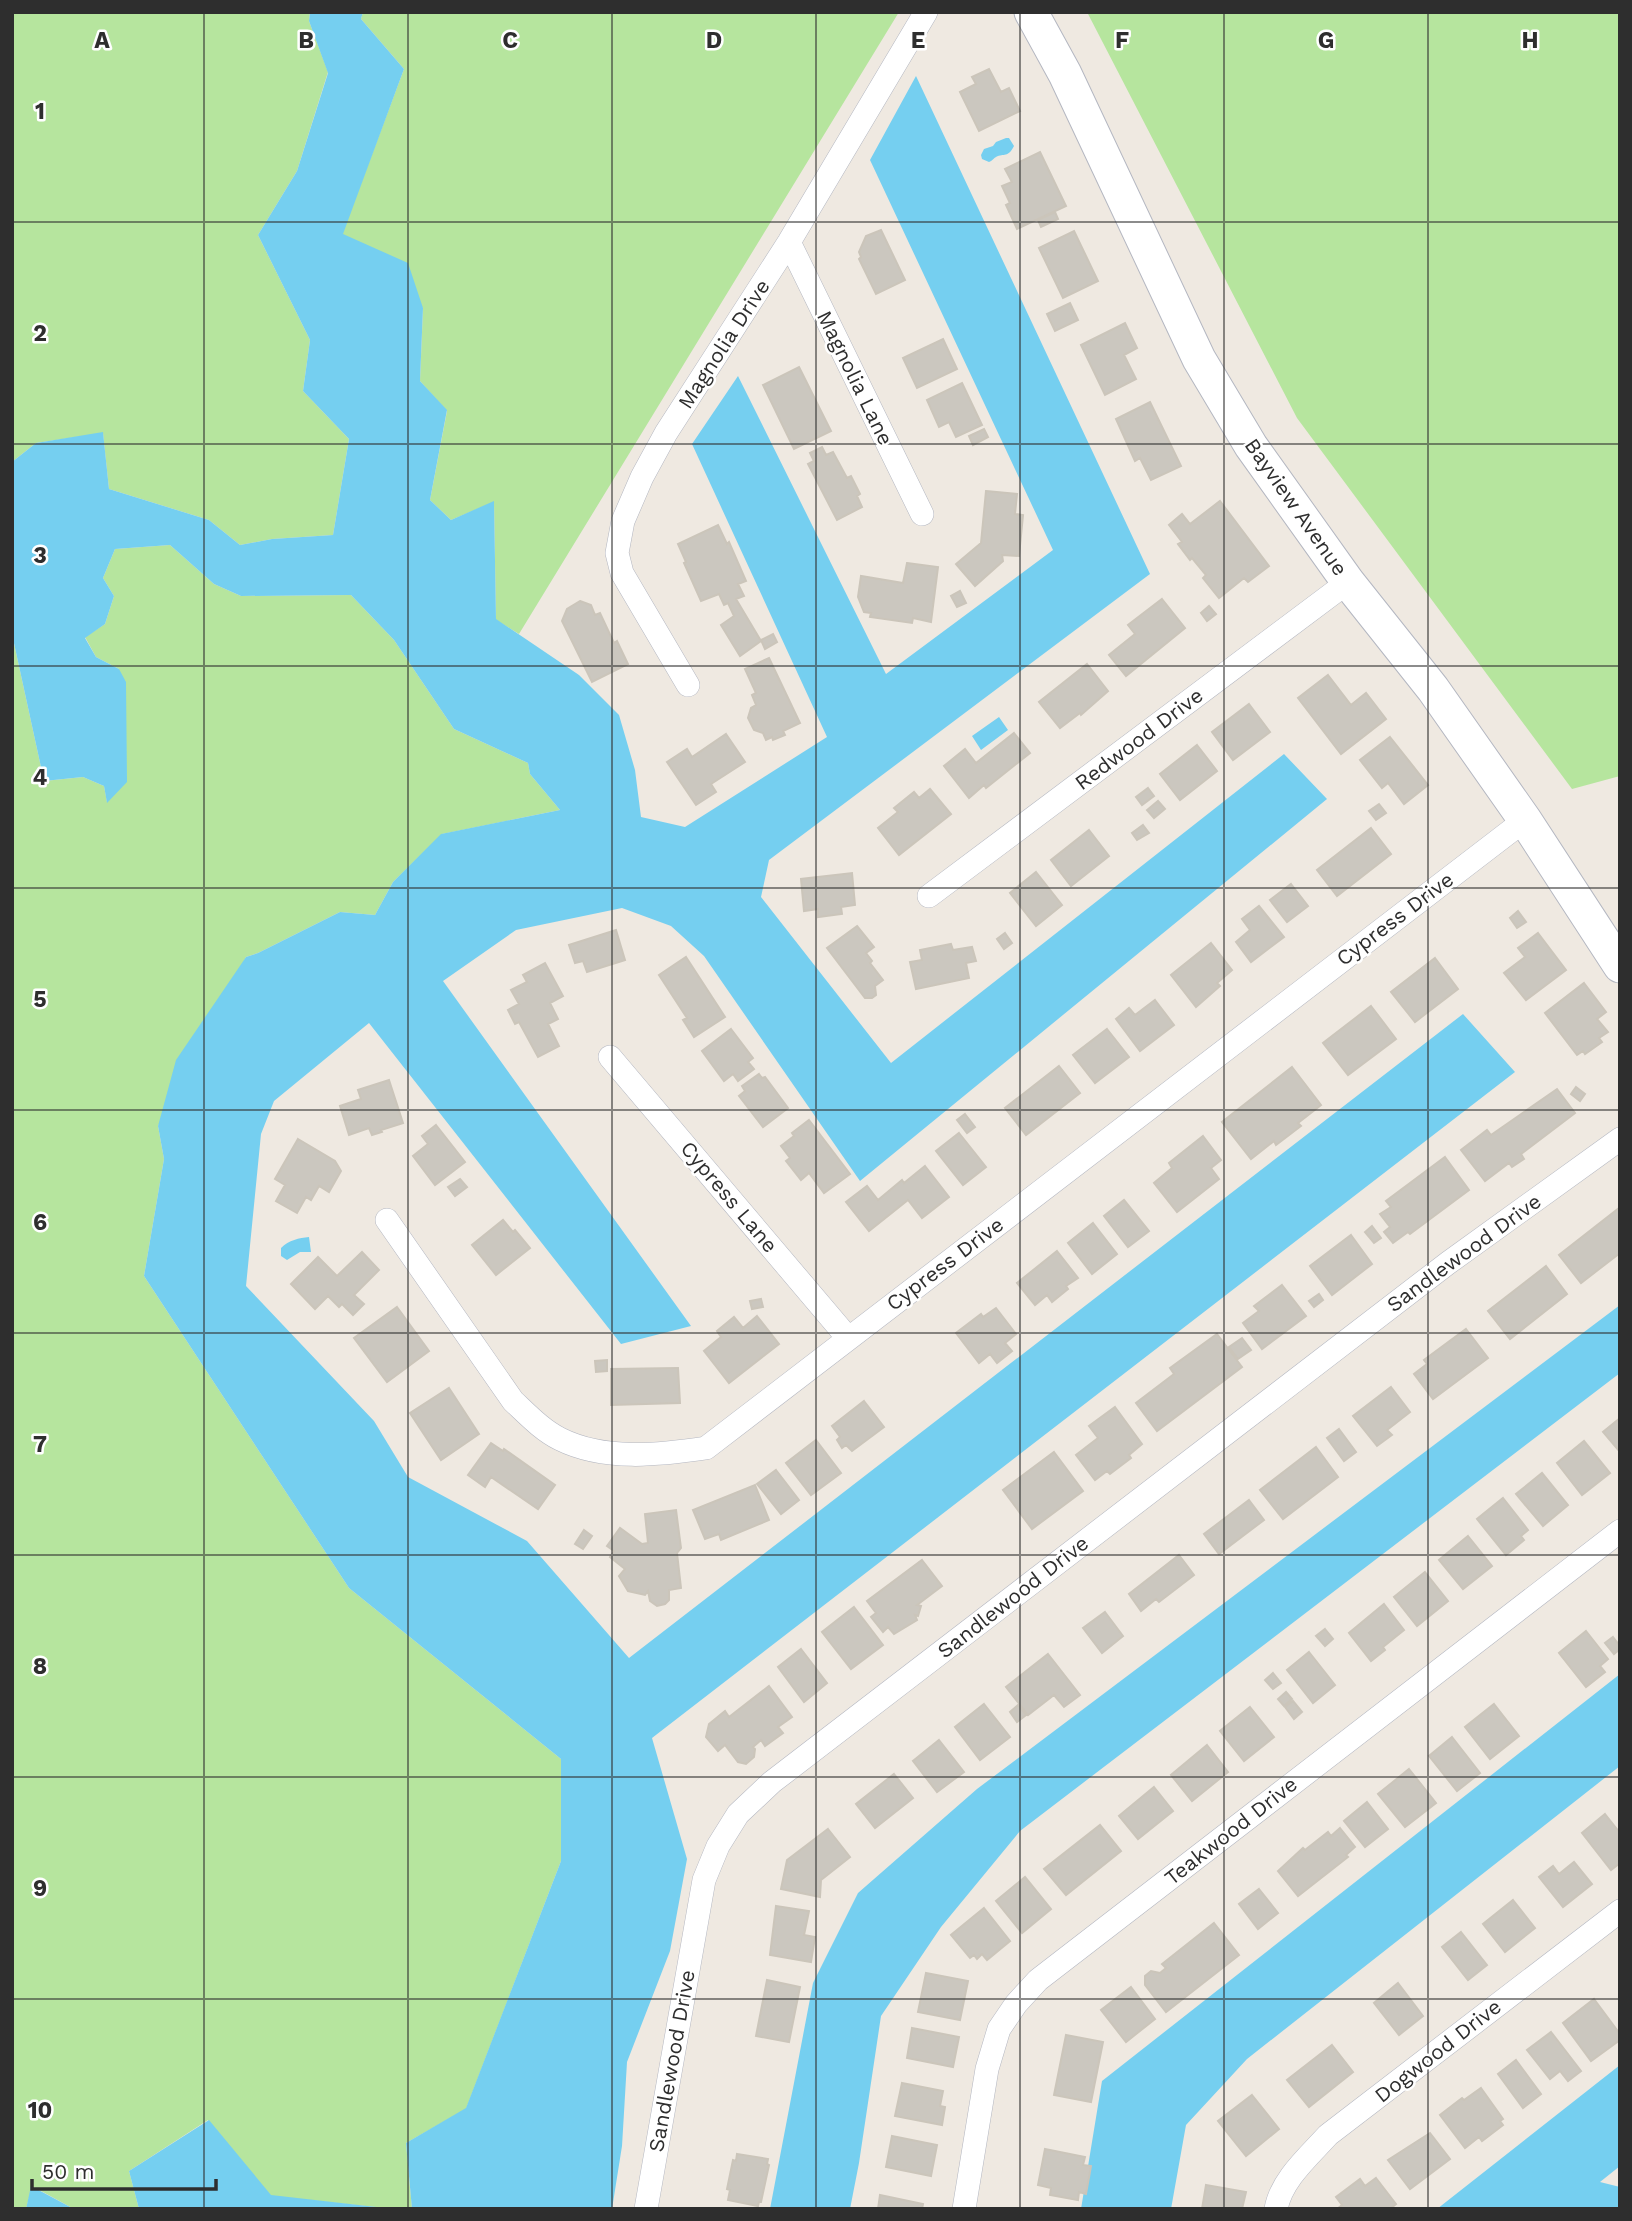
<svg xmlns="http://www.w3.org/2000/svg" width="1632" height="2221" font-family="'Work Sans',sans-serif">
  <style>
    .green { fill: #b6e59e }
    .water { fill: #75cff0 }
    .building { fill: #cbc7bf; stroke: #cbc5ba; stroke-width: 2 }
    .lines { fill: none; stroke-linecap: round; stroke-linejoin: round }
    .street-casing { stroke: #b4b7c1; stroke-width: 24 }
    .secondary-casing { stroke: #b4b7c1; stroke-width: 35 }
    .street { stroke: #fff; stroke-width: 23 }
    .secondary { stroke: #fff; stroke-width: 33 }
    .grid { fill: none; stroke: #2e2e2e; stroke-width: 2; stroke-opacity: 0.55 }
    .labels { text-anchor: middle; stroke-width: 5; stroke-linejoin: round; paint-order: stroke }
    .street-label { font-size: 21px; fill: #2e2e2e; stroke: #fff }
    .grid-label { font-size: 23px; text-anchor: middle; font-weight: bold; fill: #2e2e2e; stroke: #fff; stroke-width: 5; stroke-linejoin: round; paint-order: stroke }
  </style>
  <rect width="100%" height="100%" fill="#efe9e1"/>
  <path class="green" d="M12 12H310L309 21 328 72 297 171 258 235 310 340 303 391 349 439 333 535 272 539 240 545 209 520 109 489 103 433 36 443 12 462Z
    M363 12H899L519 634 496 620 494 502 451 520 430 500 447 411 420 381 423 308 342 234 404 69 361 19Z
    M1087 12H1620V776L1572 789 1297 418Z
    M170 545 214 584 241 596 351 595 394 640 454 729 528 763 530 774 560 810 442 834 393 882 375 915 340 912 258 953 246 957 158 1126 164 1159 144 1276 349 1588 561 1759V1861L466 2109 406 2143 412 2209H394L271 2196 208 2120 129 2171 139 2209H74L32 2186 26 2209H12V634L44 781 83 777 104 786 107 802 119 669 96 657 85 637 105 624 114 596 103 578 115 549Z"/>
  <path class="water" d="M310 12H363L361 19 404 69 343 234 408 263 423 308 420 381 447 410 430 500 451 520 494 501 496 619 579 675 619 715 635 770 641 817 685 827 827 737 692 444 738 376 886 674 1053 550 870 160 916 76 1150 574 769 860 761 897 891 1063 1284 754 1327 799 860 1181 704 956 671 926 622 908 516 930 443 981 691 1326 621 1344 369 1023 274 1101 261 1134 246 1286 374 1421 408 1477 527 1541 629 1658 1463 1014 1515 1072 652 1738 687 1859 670 1951 627 2062 622 2146 612 2209H412L406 2143 466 2108 561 1861V1759L349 1588 144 1276 164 1159 158 1126 176 1060 246 957 258 953 340 912 375 915 393 882 441 834 560 810 530 774 528 763 454 729 394 640 351 595 241 596 214 584 170 545 115 549 103 578 114 596 105 624 85 638 96 657 119 669 126 682 127 782 107 803 104 786 83 777 44 781 12 634V462L36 443 103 432 109 489 209 520 240 545 272 539 333 535 349 439 303 391 310 340 258 235 297 171 328 73 309 21Z
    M1006 138H1009L1014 146C1008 158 1004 153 996 157 994 158 992 161 989 162L982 159 981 155 984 149 993 146 996 142Z
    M999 717 1008 730 981 750 972 736Z
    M309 1237 311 1252H300L287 1260 281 1256V1248C289 1240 299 1238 309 1237Z
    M1620 1305V1373L1020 1831 941 1927 881 2016 859 2163 850 2209H770L813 1983 858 1893 977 1789Z
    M1620 1674V1766L1247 2059 1186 2125 1171 2209H1081L1102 2081Z
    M1620 2065V2166L1600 2182 1620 2187V2209H1437Z
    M209 2120 271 2195 394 2209H139L129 2171Z
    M31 2186 74 2209H26Z"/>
  <path class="building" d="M989 69 1001 92 1009 88 1020 111 979 131 960 92 976 84 972 77Z
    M1040 152 1066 206 1017 229 1006 205 1010 203 1002 186 1012 182 1005 169Z
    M1055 212 1058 219 1041 227 1038 220Z
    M881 230 905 280 876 294 859 259 861 257 859 252 866 236Z
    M1074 231 1098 281 1063 298 1039 248Z
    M1070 303 1078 320 1055 331 1047 314Z
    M1125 323 1137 348 1124 355 1136 379 1105 395 1081 345Z
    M943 339 957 369 917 388 903 358Z
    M799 367 831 431 794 449 763 385Z
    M962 383 982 425 956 437 949 422 939 427 927 400Z
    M1150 402 1181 466 1151 480 1140 458 1135 461 1116 419Z
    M984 429 988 437 973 445 969 436Z
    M822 447 826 455 833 452 847 478 851 476 860 494 857 496 862 507 837 520 808 464 814 461 810 453Z
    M986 491 1017 494 1015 514 1023 515 1019 556 1002 555 1003 561 975 586 956 564 981 543Z
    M1220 501 1269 566 1248 582 1244 578 1219 598 1203 578 1206 575 1192 558 1190 560 1178 544 1182 542 1169 525 1182 514 1190 524Z
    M718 525 727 544 729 542 746 581 738 584 744 596 736 599 761 641 740 656 721 625 734 616 728 603 724 605 719 594 701 601 684 563 686 562 678 544Z
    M907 563 938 567 931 622 913 618 912 623 870 617 871 613 864 612 858 597 861 576 903 583Z
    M960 591 966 603 957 607 951 596Z
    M1162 599 1185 628 1126 676 1109 655 1135 634 1128 625Z
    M580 601 591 605 595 615 600 613 614 643 617 641 628 664 592 682 562 621 567 609Z
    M1209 606 1216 614 1207 621 1201 613Z
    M773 634 777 642 765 649 761 640Z
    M769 658 800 723 783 731 785 735 773 740 772 737 766 740 763 733 754 730 748 718 751 708 756 705 752 695 756 693 745 669Z
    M1087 664 1108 691 1081 715 1080 713 1060 728 1039 702Z
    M1328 675 1351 705 1366 693 1386 719 1341 754 1298 698Z
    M1249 704 1270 732 1233 760 1212 732Z
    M1014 733 1030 753 986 788 984 785 969 798 944 766 965 749 976 763Z
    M726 734 745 762 711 784 716 792 696 805 667 762 687 749 692 757Z
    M1390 737 1428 785 1404 804 1388 783 1382 788 1360 760Z
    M1197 745 1217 771 1180 800 1160 774Z
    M1148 788 1154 796 1142 805 1136 797Z
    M930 789 951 814 899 855 878 828 898 812 894 808 914 792 919 798Z
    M1158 801 1165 809 1154 818 1147 810Z
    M1379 804 1386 813 1376 820 1369 811Z
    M1143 825 1149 833 1137 840 1132 833Z
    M1371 828 1391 854 1337 896 1317 870Z
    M1089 830 1109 856 1071 886 1051 860Z
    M1036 872 1062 905 1036 926 1010 893Z
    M852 873 855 905 841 907 842 914 818 917V909L804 911 801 879Z
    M1291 884 1308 906 1287 922 1270 900Z
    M1259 906 1284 937 1251 962 1236 942 1250 930 1242 919Z
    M1518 911 1526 922 1517 928 1510 918Z
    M857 926 874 947 866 953 872 961 870 963 883 980 875 986 876 995 872 998H865L827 948Z
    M616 930 625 960 587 972 583 961 575 963 569 945Z
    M1005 933 1012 943 1004 949 997 939Z
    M1538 933 1566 970 1526 1000 1504 973 1525 957 1518 948Z
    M1211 943 1232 970 1217 983 1220 986 1196 1007 1171 975Z
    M951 944 953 950 972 947 976 961 966 963 969 978 916 989 910 962 922 960 920 950Z
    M686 957 725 1017 694 1037 683 1020 687 1018 659 975Z
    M1435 958 1458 989 1415 1022 1391 992Z
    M545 963 563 996 550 1003 558 1019 548 1024 559 1046 538 1057 519 1022 515 1024 508 1010 519 1004 511 990 527 982 523 975Z
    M1584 983 1606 1012 1597 1019 1608 1032 1599 1038 1602 1042 1585 1054 1583 1051 1577 1055 1545 1013Z
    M1155 1000 1174 1025 1140 1051 1116 1019 1129 1008 1135 1015Z
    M1371 1006 1396 1039 1348 1075 1323 1043Z
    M731 1029 753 1058 748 1062 754 1069 738 1081 733 1074 724 1081 702 1051Z
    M1107 1029 1129 1057 1095 1083 1073 1055Z
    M1059 1066 1080 1093 1026 1135 1005 1108Z
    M1292 1067 1321 1105 1298 1123 1301 1126 1276 1145 1274 1141 1251 1159 1222 1122Z
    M759 1074 762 1078 765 1077 788 1108 763 1127 739 1096 745 1091 742 1086Z
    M389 1080 403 1123 381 1130 382 1132 372 1135 369 1128 349 1135 340 1106 361 1099 358 1090Z
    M1576 1087 1585 1094 1580 1101 1571 1094Z
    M1557 1089 1575 1113 1521 1154 1524 1159 1512 1167 1509 1163 1485 1181 1461 1150 1487 1130 1491 1135Z
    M965 1114 975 1127 967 1133 957 1120Z
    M809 1120 850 1174 824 1193 809 1173 801 1180 786 1161 790 1158 781 1146 794 1136 792 1133Z
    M436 1125 465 1162 435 1185 413 1156 428 1144 422 1136Z
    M959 1133 986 1167 963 1185 936 1151Z
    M1203 1136 1221 1160 1211 1168 1219 1179 1177 1212 1154 1183 1172 1168 1169 1163Z
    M298 1139 335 1161 341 1171 329 1192 319 1186 311 1200 306 1197 297 1213 276 1201 285 1185 275 1179Z
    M1445 1157 1469 1190 1410 1234 1408 1232 1393 1243 1384 1232 1390 1227 1380 1214 1391 1207 1386 1201Z
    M925 1166 949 1197 922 1218 908 1200 869 1231 846 1202 867 1186 878 1200 902 1180 904 1183Z
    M460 1179 467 1187 455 1196 448 1187Z
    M1124 1200 1149 1231 1128 1247 1104 1216Z
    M1619 1208 1620 1253 1581 1283 1559 1255Z
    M503 1220 513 1232 515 1230 530 1248 496 1275 472 1245Z
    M1093 1223 1117 1254 1092 1274 1068 1243Z
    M1372 1226 1381 1238 1374 1243 1365 1232Z
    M1351 1235 1372 1264 1332 1295 1310 1266Z
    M1057 1251 1078 1278 1066 1286 1068 1289 1052 1302 1047 1295 1035 1305 1017 1283Z
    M362 1252 379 1270 354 1295 364 1304 353 1315 342 1304 339 1307 328 1296 315 1309 291 1284 318 1257 337 1276Z
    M1546 1266 1567 1294 1510 1339 1488 1311Z
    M1282 1285 1306 1316 1262 1349 1243 1323 1259 1311 1254 1306Z
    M1319 1294 1323 1300 1314 1307 1309 1301Z
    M761 1299 763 1307 752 1309 750 1301Z
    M397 1307 429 1351 387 1382 354 1338Z
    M996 1308 1016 1334 1005 1343 1012 1351 997 1363 990 1354 979 1363 956 1333 981 1314 983 1317Z
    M757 1316 779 1344 729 1383 704 1351 721 1337 717 1331 734 1317 743 1328Z
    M1466 1329 1488 1358 1433 1399 1414 1374 1427 1364 1424 1360Z
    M1217 1334 1242 1367 1157 1431 1136 1403 1174 1374 1170 1368Z
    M1242 1338 1251 1350 1238 1359 1229 1347Z
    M607 1360V1371L596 1372 595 1361Z
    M678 1368 680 1403 611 1405V1369Z
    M1391 1387 1410 1412 1387 1430 1392 1435 1377 1446 1353 1416Z
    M449 1388 479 1434 441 1460 410 1413Z
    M864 1401 884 1427 852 1451 846 1445 842 1448 837 1440 840 1437 832 1426Z
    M1115 1407 1142 1444 1129 1455 1131 1458 1110 1474 1107 1471 1095 1480 1076 1455 1098 1438 1089 1426Z
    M1620 1418V1452L1603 1432Z
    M1339 1429 1356 1452 1344 1461 1327 1438Z
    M816 1440 841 1473 811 1495 786 1463Z
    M1584 1441 1610 1473 1582 1495 1557 1463Z
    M491 1443 503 1451 504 1449 555 1485 538 1509 491 1477 485 1487 468 1475Z
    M1316 1447 1338 1477 1283 1519 1260 1490Z
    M1054 1452 1083 1491 1032 1529 1003 1490Z
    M776 1470 799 1500 781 1514 757 1484Z
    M1542 1473 1568 1505 1543 1526 1516 1494Z
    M755 1485 769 1520 721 1540 719 1534 705 1539 693 1510Z
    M1503 1498 1528 1530 1521 1536 1524 1540 1506 1555 1477 1519Z
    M1249 1500 1264 1520 1219 1554 1204 1534Z
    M676 1510 681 1548 677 1553 681 1588 669 1590V1600L665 1604 657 1606 650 1601 648 1591 645 1595 628 1591 619 1576 625 1569 610 1557 614 1551 607 1546 620 1528 642 1544 648 1543 645 1514Z
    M584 1530 592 1536 583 1549 575 1544Z
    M1468 1536 1492 1566 1463 1589 1439 1560Z
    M1179 1555 1194 1575 1159 1602 1156 1599 1141 1611 1129 1594Z
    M922 1560 942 1586 917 1605 921 1606 918 1616 915 1615 917 1620 894 1634 888 1627 883 1632 871 1617 876 1613 867 1601Z
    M1425 1572 1448 1601 1417 1626 1394 1597Z
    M1384 1604 1404 1630 1383 1647 1385 1650 1371 1661 1349 1633Z
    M854 1607 883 1645 851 1669 822 1632Z
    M1105 1612 1123 1636 1102 1653 1083 1628Z
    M1325 1629 1333 1639 1325 1646 1316 1636Z
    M1586 1631 1608 1659 1600 1666 1605 1672 1586 1687 1559 1653Z
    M1613 1637 1620 1646V1649L1614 1654 1605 1643Z
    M801 1649 827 1683 804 1702 778 1667Z
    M1309 1652 1335 1685 1313 1703 1287 1670Z
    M1048 1654 1080 1695 1064 1707 1054 1695 1028 1715 1006 1687Z
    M1273 1673 1281 1683 1273 1689 1265 1680Z
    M769 1686 792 1717 778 1727 783 1733 765 1746 761 1740 753 1747 755 1749 754 1757 746 1764 738 1762 725 1745 718 1751 706 1737 709 1724 725 1711 729 1717Z
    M1286 1692 1292 1699 1284 1706 1278 1699Z
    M1293 1701 1302 1712 1294 1719 1285 1707Z
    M984 1704 1010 1737 980 1760 955 1727Z
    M1494 1704 1519 1736 1490 1759 1465 1727Z
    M1018 1705 1026 1715 1017 1722 1010 1712Z
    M1250 1707 1274 1737 1244 1761 1220 1731Z
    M1452 1737 1480 1773 1457 1791 1429 1756Z
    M939 1740 964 1772 937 1792 913 1761Z
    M1207 1745 1228 1772 1192 1801 1171 1775Z
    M1409 1769 1436 1803 1405 1827 1378 1794Z
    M894 1774 913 1798 875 1828 856 1804Z
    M1154 1787 1173 1811 1138 1839 1119 1816Z
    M1367 1802 1388 1829 1365 1847 1344 1821Z
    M1605 1814 1620 1833V1863L1611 1870 1582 1833Z
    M1100 1825 1121 1851 1066 1895 1044 1869Z
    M1340 1828 1355 1847 1346 1855 1348 1857 1298 1896 1278 1871 1303 1848 1305 1850 1328 1832 1331 1836Z
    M828 1829 850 1857 821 1880 820 1897 781 1889 787 1860Z
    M1574 1862 1592 1884 1563 1907 1539 1877 1553 1866 1559 1874Z
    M1025 1877 1051 1909 1022 1933 996 1901Z
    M1259 1889 1278 1913 1258 1929 1239 1904Z
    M1513 1900 1535 1928 1505 1952 1483 1924Z
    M776 1906 809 1911 804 1935 815 1937 811 1962 770 1955Z
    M984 1908 1010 1941 987 1960 982 1954 977 1959 974 1955 970 1958 951 1935Z
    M1214 1923 1239 1955 1166 2012 1145 1985V1976L1151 1971 1160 1973 1166 1968 1162 1964Z
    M1461 1932 1487 1965 1468 1980 1442 1947Z
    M926 1973 968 1981 960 2020 918 2012Z
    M767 1980 800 1987 789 2042 756 2036Z
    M1398 1983 1423 2016 1399 2035 1374 2003Z
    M1131 1987 1155 2019 1126 2042 1101 2010Z
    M1594 1999 1620 2034V2040L1591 2061 1563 2023Z
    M912 2028 959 2037 953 2067 907 2058Z
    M1551 2032 1581 2071 1568 2081 1560 2071 1550 2079 1527 2050Z
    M1066 2035 1103 2042 1091 2102 1054 2095Z
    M1332 2045 1353 2072 1309 2107 1287 2080Z
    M1516 2060 1541 2094 1523 2108 1498 2074Z
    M902 2083 943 2091 940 2106 945 2107 942 2125 895 2116Z
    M1481 2088 1503 2119 1500 2121 1503 2125 1482 2141 1479 2137 1465 2148 1440 2115 1462 2098 1464 2100Z
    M1252 2095 1279 2129 1246 2156 1218 2121Z
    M1430 2133 1450 2159 1410 2189 1388 2160Z
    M892 2136 937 2145 931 2176 886 2167Z
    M1045 2149 1085 2157 1083 2165 1091 2166 1086 2194 1079 2192 1078 2200 1050 2195 1051 2188 1038 2185Z
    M737 2154 768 2159 767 2164 769 2165 761 2202H759L758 2206 728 2200 730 2190 727 2189 733 2160 736 2161Z
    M1376 2178 1396 2204 1390 2209H1337L1342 2205 1336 2197 1360 2179 1365 2186Z
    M1206 2185 1246 2192 1242 2209H1202Z
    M880 2195 923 2204 922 2209H878Z"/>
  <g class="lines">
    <defs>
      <path id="street" d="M789 242 922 514
        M688 685 622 573 617 553 623 521 642 477 666 433 789 242 926 12
        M929 896 1348 582
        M610 1057 848 1338
        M387 1220 513 1401C528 1415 542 1430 560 1439 604 1461 659 1455 706 1448L1525 820
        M646 2209 704 1880 718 1846 738 1814 772 1782 1448 1263 1620 1139
        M964 2209 987 2069 999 2029 1016 2004 1038 1980 1620 1531
        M1276 2209C1281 2180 1309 2156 1328 2135L1620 1911"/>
      <path id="secondary" d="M1031 12 1065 74 1199 359 1251 446 1348 582 1433 689 1525 820 1620 966"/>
    </defs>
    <use href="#street" class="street-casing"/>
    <use href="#secondary" class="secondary-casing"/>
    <use href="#street" class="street"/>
    <use href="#secondary" class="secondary"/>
  </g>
  <path class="grid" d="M204 12V2209M408 12V2209M612 12V2209M816 12V2209M1020 12V2209M1224 12V2209M1428 12V2209M12 222H1620M12 444H1620M12 666H1620M12 888H1620M12 1110H1620M12 1333H1620M12 1555H1620M12 1777H1620M12 1999H1620"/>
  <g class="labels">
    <g class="street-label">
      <text transform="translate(724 344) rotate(-57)" y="7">Magnolia Drive</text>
      <text transform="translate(855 378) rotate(64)" y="7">Magnolia Lane</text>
      <text transform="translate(1296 507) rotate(55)" y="7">Bayview Avenue</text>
      <text transform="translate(1139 739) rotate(-37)" y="7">Redwood Drive</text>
      <text transform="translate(1395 919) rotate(-37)" y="7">Cypress Drive</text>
      <text transform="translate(729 1197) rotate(50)" y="7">Cypress Lane</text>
      <text transform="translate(1464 1253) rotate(-36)" y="7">Sandlewood Drive</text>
      <text transform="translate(945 1264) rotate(-37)" y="7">Cypress Drive</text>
      <text transform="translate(1013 1597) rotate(-38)" y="7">Sandlewood Drive</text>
      <text transform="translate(1231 1831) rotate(-38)" y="7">Teakwood Drive</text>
      <text transform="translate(1438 2051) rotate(-38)" y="7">Dogwood Drive</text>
      <text transform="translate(672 2061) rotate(-80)" y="7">Sandlewood Drive</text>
    </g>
  </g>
  <g class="grid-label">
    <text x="102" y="48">A</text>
    <text x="306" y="48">B</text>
    <text x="510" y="48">C</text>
    <text x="714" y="48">D</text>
    <text x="918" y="48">E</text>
    <text x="1122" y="48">F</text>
    <text x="1326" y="48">G</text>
    <text x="1530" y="48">H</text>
    <text x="40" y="119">1</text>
    <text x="40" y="341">2</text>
    <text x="40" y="563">3</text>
    <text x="40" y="785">4</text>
    <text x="40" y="1007">5</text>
    <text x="40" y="1230">6</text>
    <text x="40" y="1452">7</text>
    <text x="40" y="1674">8</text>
    <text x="40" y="1896">9</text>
    <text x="40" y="2118">10</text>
  </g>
  <rect width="1632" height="2221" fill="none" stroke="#2e2e2e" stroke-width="28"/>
  <path d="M32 2179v10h184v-10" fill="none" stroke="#2e2e2e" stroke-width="3.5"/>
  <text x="42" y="2179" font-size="21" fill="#2e2e2e" stroke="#ffffff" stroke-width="5" paint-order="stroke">50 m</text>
</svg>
